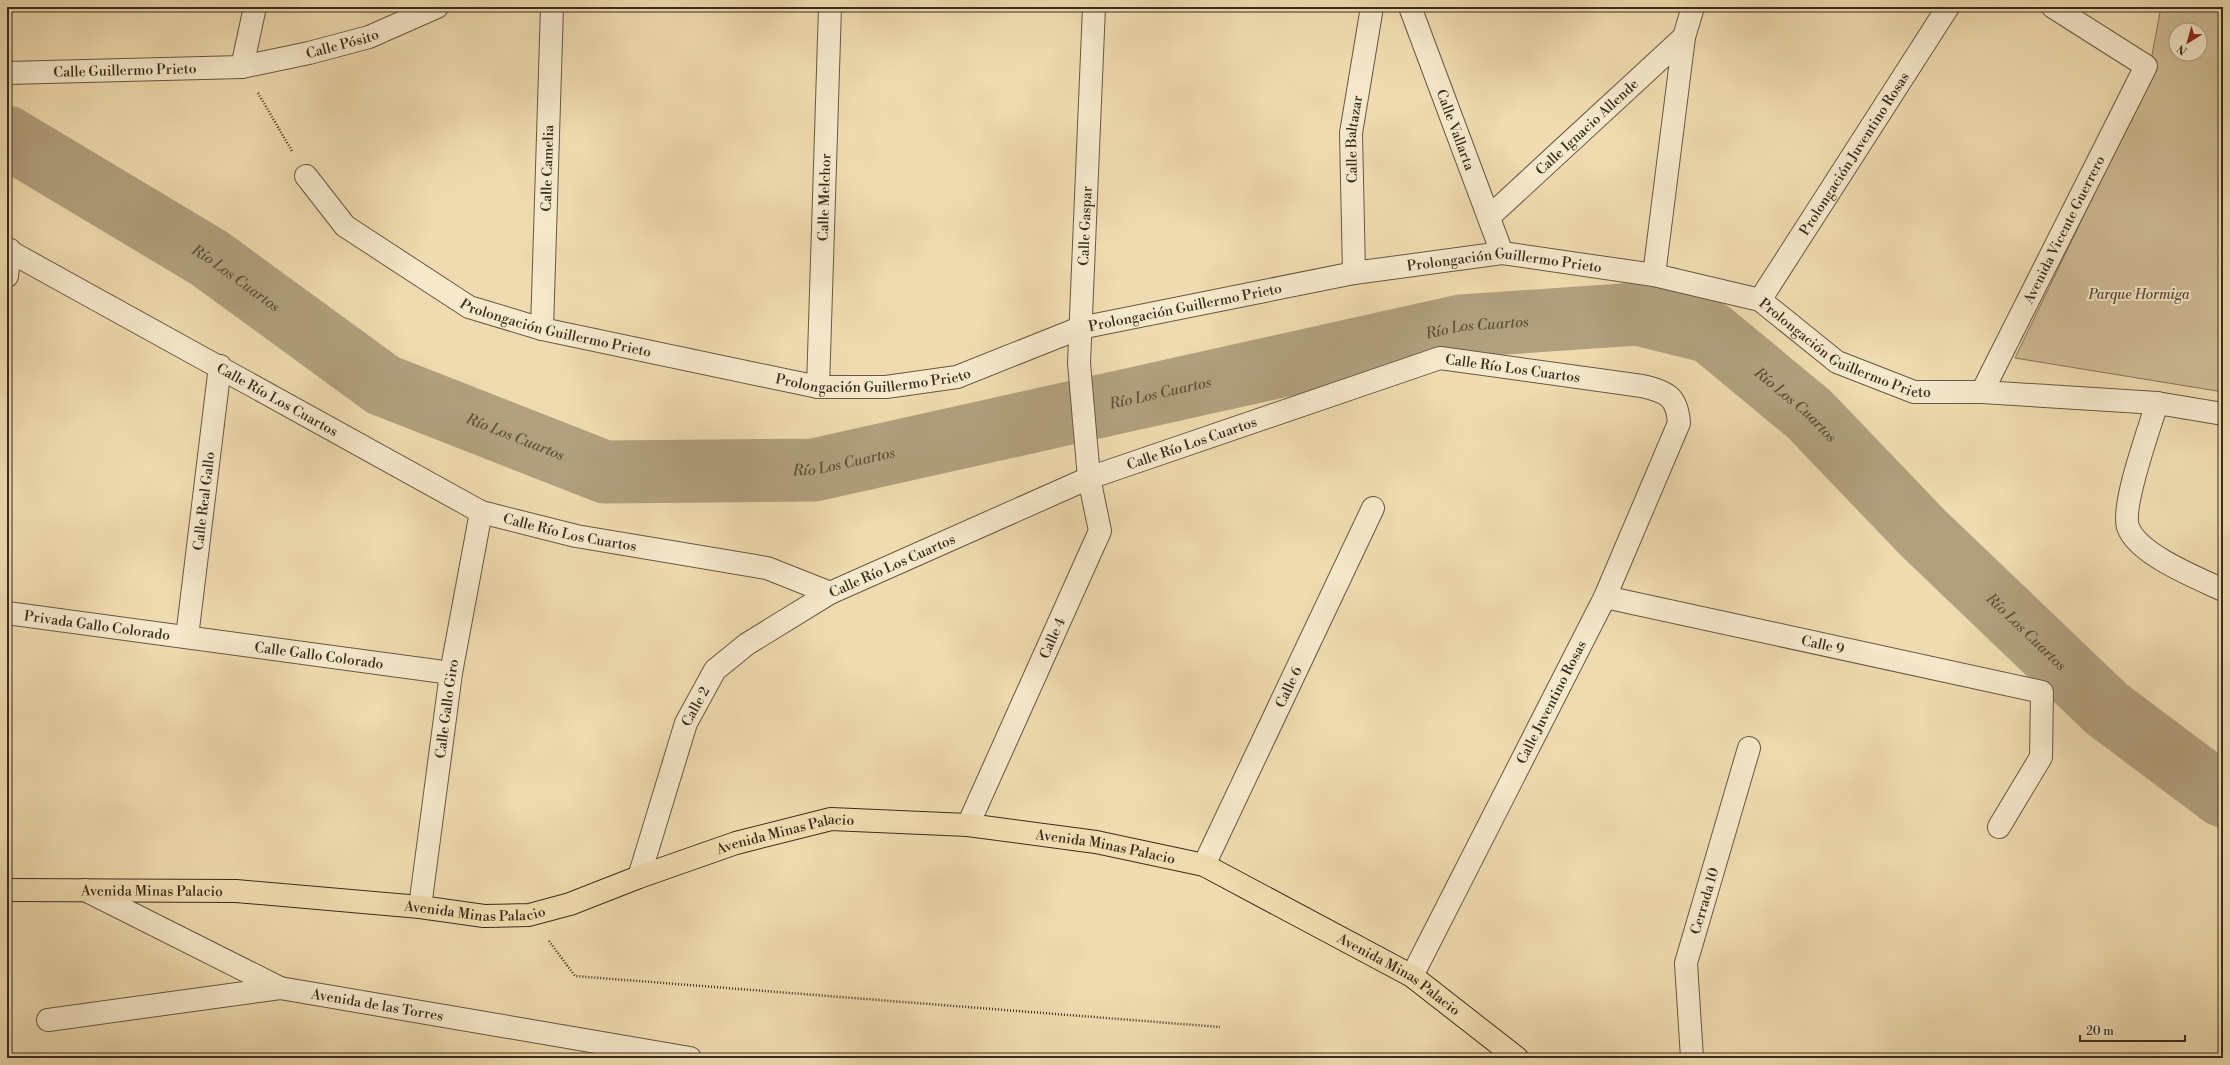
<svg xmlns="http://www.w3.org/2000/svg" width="2230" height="1065" font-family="'Libre Bodoni',serif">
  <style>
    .green { fill: #d0bd96; stroke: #85745a; fill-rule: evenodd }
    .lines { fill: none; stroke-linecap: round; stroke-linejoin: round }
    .river { stroke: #b1a07e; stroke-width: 63 }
    .minor-casing { stroke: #675842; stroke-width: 24 }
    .major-casing { stroke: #3a2c1e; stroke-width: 24 }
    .path { stroke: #3a2c1e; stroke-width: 2.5; stroke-dasharray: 1 2; stroke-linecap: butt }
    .minor { stroke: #f5e8cb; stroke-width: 22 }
    .major { stroke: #efdbaf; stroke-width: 22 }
    .labels { text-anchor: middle; stroke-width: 4; stroke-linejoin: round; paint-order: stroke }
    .street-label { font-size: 14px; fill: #3a2c1e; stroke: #f5e8cb }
    .park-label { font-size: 14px; font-style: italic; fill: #584936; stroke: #f5e8cb }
    .water-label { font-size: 15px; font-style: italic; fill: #5e4f3b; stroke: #f5e8cb }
  </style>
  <rect width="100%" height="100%" fill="#efdbaf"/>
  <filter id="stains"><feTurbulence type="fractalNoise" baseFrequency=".005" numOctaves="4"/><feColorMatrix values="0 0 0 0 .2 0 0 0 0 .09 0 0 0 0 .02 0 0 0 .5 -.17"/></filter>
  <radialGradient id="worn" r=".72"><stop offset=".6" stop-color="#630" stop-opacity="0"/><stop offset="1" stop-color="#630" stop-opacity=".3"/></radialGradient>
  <path class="green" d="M2161 7H2223V392L2015 358 2146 87ZM2176 30H2200V54H2176Z"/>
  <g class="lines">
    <path class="river" id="s1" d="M7 137 209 258 383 385 605 472 814 470 1461 326 1637 314 1710 332 1809 414 1923 533 2107 709 2223 796"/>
    <defs>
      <g id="minor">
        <path id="s2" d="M1410 7 1502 253"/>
        <path d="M242 67 255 7"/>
        <path id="s3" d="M7 73 242 67 309 53 369 37 437 7"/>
        <path id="s4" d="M306 176 345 226 469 307 542 329 818 387H886L957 377 1080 328 1354 273 1502 253 1654 275 1760 300 1837 362 1914 392H1982L2157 403 2223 414"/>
        <path id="s5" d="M1489 217 1684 37"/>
        <path id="s6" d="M7 250 481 512 576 536 767 568 830 593"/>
        <path id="s7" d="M1354 273 1351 133 1372 7"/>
        <path d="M1654 275 1684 37 1693 7"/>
        <path d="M7 276 10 250"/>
        <path id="s8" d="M1760 300 1948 7"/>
        <path id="s9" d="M542 329 552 7"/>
        <path id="s10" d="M818 387 830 7"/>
        <path id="s11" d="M1982 392 2146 66 2053 7"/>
        <path d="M2157 403C2150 427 2121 505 2128 527 2138 555 2198 578 2223 590"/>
        <path id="s12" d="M1605 597 2042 692 2041 757 1999 827"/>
        <path id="s13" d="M7 613 451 673"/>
        <path id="s14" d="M187 637 220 366"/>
        <path id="s15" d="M968 825 1100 531 1089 478 1079 363 1094 7"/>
        <path id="s16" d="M1204 865 1373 508"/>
        <path id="s17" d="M639 877 686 723 715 670 747 644 830 593 1089 478 1440 358 1642 386C1667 392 1677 396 1679 423L1605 597 1412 976"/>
        <path id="s18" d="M85 890 280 988 690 1058"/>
        <path id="s19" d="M420 907 451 673 481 512"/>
        <path d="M48 1020 280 988"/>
        <path id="s20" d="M1692 1058 1686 963 1749 748"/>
      </g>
      <g id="major">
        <path id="s21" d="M7 890 236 891 420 907 484 916 529 915 570 904 639 877 736 843 831 819 968 825 1096 842 1204 865 1412 976 1517 1058"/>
      </g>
    </defs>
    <use href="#minor" class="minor-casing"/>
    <use href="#major" class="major-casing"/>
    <path class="path" d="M258 93 292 151
      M549 941 575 976 1220 1027"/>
    <use href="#minor" class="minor"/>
    <use href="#major" class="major"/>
  </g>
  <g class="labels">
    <g class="street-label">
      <text dy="5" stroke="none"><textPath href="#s3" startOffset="338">Calle Pósito</textPath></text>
      <text dy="5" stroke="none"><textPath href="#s3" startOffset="118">Calle Guillermo Prieto</textPath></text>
      <text dy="5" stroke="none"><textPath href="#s5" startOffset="133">Calle Ignacio Allende</textPath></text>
      <text dy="5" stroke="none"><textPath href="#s2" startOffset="131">Calle Vallarta</textPath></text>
      <text dy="5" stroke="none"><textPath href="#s7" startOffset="134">Calle Baltazar</textPath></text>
      <text dy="5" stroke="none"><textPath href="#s8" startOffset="174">Prolongación Juventino Rosas</textPath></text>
      <text dy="5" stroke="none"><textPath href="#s9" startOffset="161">Calle Camelia</textPath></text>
      <text dy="5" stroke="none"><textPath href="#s10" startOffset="190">Calle Melchor</textPath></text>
      <text dy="5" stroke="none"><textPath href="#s15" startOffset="629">Calle Gaspar</textPath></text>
      <text dy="5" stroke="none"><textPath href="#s11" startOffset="182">Avenida Vicente Guerrero</textPath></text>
      <text dy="5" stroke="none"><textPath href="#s4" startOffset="1273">Prolongación Guillermo Prieto</textPath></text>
      <text dy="5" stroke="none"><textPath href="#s4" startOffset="949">Prolongación Guillermo Prieto</textPath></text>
      <text dy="5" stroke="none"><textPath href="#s4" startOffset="301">Prolongación Guillermo Prieto</textPath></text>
      <text dy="5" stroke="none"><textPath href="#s4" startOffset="1633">Prolongación Guillermo Prieto</textPath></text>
      <text dy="5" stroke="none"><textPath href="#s17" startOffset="1088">Calle Río Los Cuartos</textPath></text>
      <text dy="5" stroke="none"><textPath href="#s4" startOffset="625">Prolongación Guillermo Prieto</textPath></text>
      <text dy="5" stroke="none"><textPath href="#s6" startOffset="309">Calle Río Los Cuartos</textPath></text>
      <text dy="5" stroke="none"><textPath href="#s17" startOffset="752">Calle Río Los Cuartos</textPath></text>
      <text dy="5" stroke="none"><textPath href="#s14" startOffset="137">Calle Real Gallo</textPath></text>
      <text dy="5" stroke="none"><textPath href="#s6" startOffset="633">Calle Río Los Cuartos</textPath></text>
      <text dy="5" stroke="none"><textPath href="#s17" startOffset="428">Calle Río Los Cuartos</textPath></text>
      <text dy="5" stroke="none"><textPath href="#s13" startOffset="91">Privada Gallo Colorado</textPath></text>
      <text dy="5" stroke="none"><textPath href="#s15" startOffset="205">Calle 4</textPath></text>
      <text dy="5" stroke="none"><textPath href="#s12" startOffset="223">Calle 9</textPath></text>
      <text dy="5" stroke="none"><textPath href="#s13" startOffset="315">Calle Gallo Colorado</textPath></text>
      <text dy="5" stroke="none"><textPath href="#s16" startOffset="197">Calle 6</textPath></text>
      <text transform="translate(1551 702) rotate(-63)" y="5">Calle Juventino Rosas</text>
      <text dy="5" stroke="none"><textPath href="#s17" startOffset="180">Calle 2</textPath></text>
      <text dy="5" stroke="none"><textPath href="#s19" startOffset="200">Calle Gallo Giro</textPath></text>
      <text dy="5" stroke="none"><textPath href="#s21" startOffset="793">Avenida Minas Palacio</textPath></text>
      <text dy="5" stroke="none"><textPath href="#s21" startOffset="1117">Avenida Minas Palacio</textPath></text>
      <text dy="5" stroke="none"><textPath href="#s21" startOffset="145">Avenida Minas Palacio</textPath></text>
      <text dy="5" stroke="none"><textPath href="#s20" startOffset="160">Cerrada 10</textPath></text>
      <text dy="5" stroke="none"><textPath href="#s21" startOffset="469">Avenida Minas Palacio</textPath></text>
      <text dy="5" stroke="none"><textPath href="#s21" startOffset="1441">Avenida Minas Palacio</textPath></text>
      <text dy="5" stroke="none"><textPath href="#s18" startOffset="317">Avenida de las Torres</textPath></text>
    </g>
    <g class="park-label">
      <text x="2139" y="299">Parque Hormiga</text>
    </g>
    <g class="water-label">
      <text dy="5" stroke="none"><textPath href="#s1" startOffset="269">Río Los Cuartos</textPath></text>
      <text dy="5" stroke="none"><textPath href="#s1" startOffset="1577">Río Los Cuartos</textPath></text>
      <text dy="5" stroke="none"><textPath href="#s1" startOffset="1253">Río Los Cuartos</textPath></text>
      <text dy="5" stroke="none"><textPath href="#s1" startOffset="1925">Río Los Cuartos</textPath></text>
      <text dy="5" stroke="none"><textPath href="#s1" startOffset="593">Río Los Cuartos</textPath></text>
      <text dy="5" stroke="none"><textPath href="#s1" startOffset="929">Río Los Cuartos</textPath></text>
      <text dy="5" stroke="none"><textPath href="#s1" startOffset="2249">Río Los Cuartos</textPath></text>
    </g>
  </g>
  <rect width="2230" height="1065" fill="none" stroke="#efdbaf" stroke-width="24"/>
  <rect x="8" y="8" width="2214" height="1049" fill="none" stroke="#3a2c1e" stroke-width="2"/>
  <rect x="12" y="12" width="2206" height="1041" fill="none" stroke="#3a2c1e"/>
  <g transform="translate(2188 42) rotate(217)"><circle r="19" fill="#f5e8cb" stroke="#aa9d86"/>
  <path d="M0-3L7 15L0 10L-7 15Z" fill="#8f2418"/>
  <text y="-6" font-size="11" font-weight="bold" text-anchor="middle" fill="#3a2c1e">N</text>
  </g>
  <path d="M2080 1035v6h105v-6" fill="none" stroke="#3a2c1e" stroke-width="2"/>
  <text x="2086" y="1035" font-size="12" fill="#3a2c1e" stroke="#f5e8cb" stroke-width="3" paint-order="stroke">20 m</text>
  <rect width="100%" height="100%" filter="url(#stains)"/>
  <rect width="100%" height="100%" fill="url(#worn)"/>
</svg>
